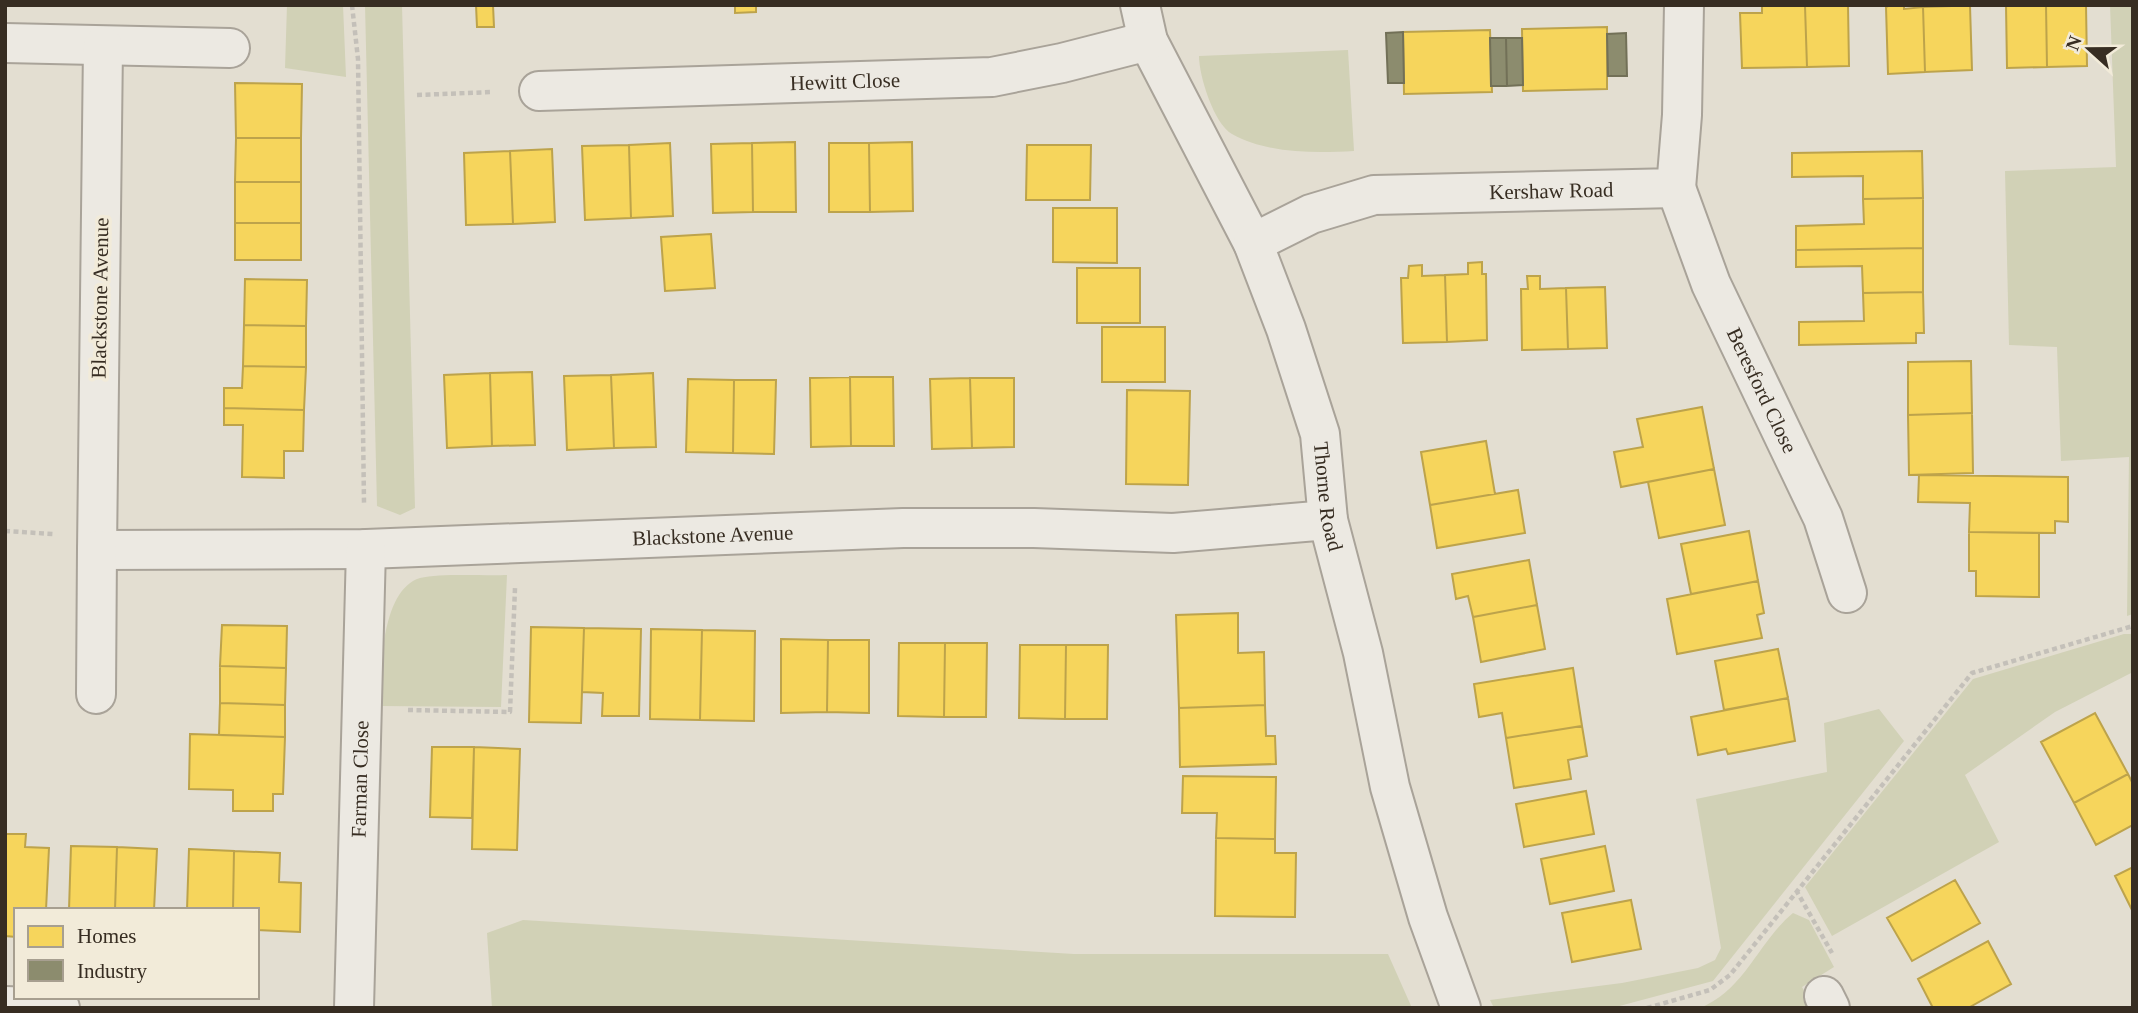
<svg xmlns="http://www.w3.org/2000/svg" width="2138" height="1013" font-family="Georgia,serif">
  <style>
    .green { fill: #d1d1b6 }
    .homes { fill: #f6d55c; stroke: #bda34b; stroke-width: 2 }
    .industry { fill: #8c8c6e; stroke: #727057; stroke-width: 2 }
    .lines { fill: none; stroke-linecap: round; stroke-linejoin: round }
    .minor-casing { stroke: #a9a399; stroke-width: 42 }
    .path { stroke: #c4c0b9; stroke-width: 4.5; stroke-dasharray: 5 3.5; stroke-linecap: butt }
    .minor { stroke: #ece9e2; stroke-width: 38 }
    .labels { text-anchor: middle; stroke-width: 7; stroke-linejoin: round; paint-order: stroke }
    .street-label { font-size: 21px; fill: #372d22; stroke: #f2ebd9 }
  </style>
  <rect width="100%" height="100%" fill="#e3ded1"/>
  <path class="green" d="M287 5H343L346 77 285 68Z
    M365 5H402L415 508 400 515 377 506Z
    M2110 5H2133V614L2127 616 2129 457 2061 461 2057 347 2009 345 2005 171 2116 167Z
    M1348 50 1354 151C1315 153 1268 154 1232 134 1214 124 1199 76 1199 56Z
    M507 575 501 707 379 706C381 674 380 590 420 578 441 573 484 576 507 575Z
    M2124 634H2133V672L2055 712 1965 775 1999 842 1832 936 1805 887 1973 679Z
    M1879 709 1904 741 1713 981 1612 1008H1494L1490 1000 1622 983 1698 968 1715 960 1721 948 1696 799 1827 772 1824 723Z
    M1793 913 1809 920 1834 967 1802 987 1813 1008H1700C1745 990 1758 942 1793 913Z
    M523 920 1074 954H1388L1412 1008H492L487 933Z"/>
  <path class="homes" d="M476 5H493L494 27H477Z
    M735 5H756V12L735 13Z
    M1762 5 1805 6 1807 67 1742 68 1740 13H1762Z
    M1844 5H1848L1849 66 1807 67 1805 6Z
    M1890 5H1904V9L1923 7 1925 72 1888 74 1886 7Z
    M2006 5H2046L2047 67 2007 68Z
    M2046 5H2086L2087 66 2047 67Z
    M1952 6H1970L1972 70 1925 72 1923 7Z
    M1607 27V89L1523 91 1522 29Z
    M1490 30 1492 92 1404 94 1403 32Z
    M235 83 302 84 301 138H236Z
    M236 138H301V182H235Z
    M795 142 796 212H753L752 143Z
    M912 142 913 211 870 212 869 143Z
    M670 143 673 216 631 218 629 145Z
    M752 143 753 212 713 213 711 144Z
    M829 143H869L870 212H829Z
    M629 145 631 218 585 220 582 146Z
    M1027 145H1091L1090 200H1026Z
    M552 149 555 222 513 224 510 151Z
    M510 151 513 224 466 225 464 153Z
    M1922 151 1923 198 1863 199V176L1792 177V153Z
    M235 182H301V223H235Z
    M1923 198V248L1796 250V226L1864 224 1863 199Z
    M1053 208H1117V263L1053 262Z
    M235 223H301V260H235Z
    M711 234 715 288 665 291 661 237Z
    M1923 248V292L1863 293 1862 266 1796 267V250Z
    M1482 262V274H1486L1487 340 1447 342 1445 275 1468 274V263Z
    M1422 265V276L1445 275 1447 342 1403 343 1401 278H1408L1409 266Z
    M1077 268H1140V323H1077Z
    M1527 276H1540V289L1566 288 1568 349 1522 350 1521 289H1528Z
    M245 279 307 280 306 326 244 325Z
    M1605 287 1607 348 1568 349 1566 288Z
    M1923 292 1924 333H1916V343L1799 345V322L1864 321 1863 293Z
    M244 325 306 326V367L243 366Z
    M1102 327H1165V382H1102Z
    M1971 361 1972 413 1908 415V362Z
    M243 366 306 367 304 410 224 408V388H242Z
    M532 372 535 445 492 446 490 373Z
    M490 373 492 446 447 448 444 375Z
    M653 373 656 447 614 448 611 375Z
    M611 375 614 448 567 450 564 376Z
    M850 377 851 446 811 447 810 378Z
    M850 377H893L894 446H851Z
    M970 378 972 448 932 449 930 379Z
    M970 378H1014V447L972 448Z
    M688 379 734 380 733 453 686 452Z
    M734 380H776L774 454 733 453Z
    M1127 390 1190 391 1188 485 1126 484Z
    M1702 407 1714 469 1621 487 1614 452 1643 447 1637 419Z
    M224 408 304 410 303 451H284V478L242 477 243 425H224Z
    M1972 413 1973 473 1909 475 1908 415Z
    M1486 441 1495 494 1430 505 1421 452Z
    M1714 469 1725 525 1659 538 1648 482Z
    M1919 475 2068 477V522L2055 521V533L1969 532 1970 503 1918 502Z
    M1518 490 1525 533 1437 548 1430 505Z
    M1749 531 1758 581 1691 594 1681 544Z
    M1969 532 2039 533V597L1976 596V571H1969Z
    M1529 560 1537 605 1473 617 1468 596 1456 599 1452 574Z
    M1758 581 1764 613 1757 615 1762 638 1677 654 1667 599Z
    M1537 605 1545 649 1481 662 1473 617Z
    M1238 613V653L1264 652 1265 705 1179 708 1176 615Z
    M222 625 287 626 286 668 220 666Z
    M531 627 584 628 581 723 529 722Z
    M584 628 641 629 639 716H602L603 693 582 692Z
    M651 629 702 630 700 720 650 719Z
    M702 630 755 631 754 721 700 720Z
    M781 639 828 640 827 712 781 713Z
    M828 640H869V713L827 712Z
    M899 643H945L944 717 898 716Z
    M945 643H987L986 717H944Z
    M1020 645H1066L1065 719 1019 718Z
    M1066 645H1108L1107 719H1065Z
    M1778 649 1788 698 1724 710 1715 661Z
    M220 666 286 668 285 705 220 703Z
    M1573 668 1582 726 1506 738 1502 713 1479 717 1474 684Z
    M1788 698 1795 741 1728 754 1726 749 1698 755 1691 717Z
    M220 703 285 705V737L219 735Z
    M1265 705 1266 736H1275L1276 764 1180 767 1179 708Z
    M2095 713 2128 774 2074 803 2041 742Z
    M1582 726 1587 756 1568 760 1571 779 1514 788 1506 738Z
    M190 734 285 737 283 794H273V811H233V790L189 789Z
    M432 747H474L472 818 430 817Z
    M474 747 520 749 517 850 472 849Z
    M2128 774 2133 784V825L2096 845 2074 803Z
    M1183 776 1276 777 1275 839 1216 838 1217 813H1182Z
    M1586 791 1594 834 1524 847 1516 804Z
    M5 834H26L25 847 49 848 46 910H16V937L5 936Z
    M1216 838 1275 839V853H1296L1295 917 1215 916Z
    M71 846 117 847 115 910H69Z
    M1605 846 1614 891 1550 904 1541 859Z
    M117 847 157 849 154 910H115Z
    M189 849 234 851 233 910H187Z
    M234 851 280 853 279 882 301 883 300 932 257 930V910H233Z
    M2133 867V912L2115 876Z
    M1955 880 1980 923 1912 961 1887 918Z
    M1631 900 1641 949 1572 962 1562 913Z
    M1988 941 2011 984 1968 1008H1933L1918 979Z"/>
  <path class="industry" d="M1403 32 1404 83H1388L1386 33Z
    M1626 33 1627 76H1608L1607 34Z
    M1490 38H1506L1507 86H1491Z
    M1506 38H1522L1523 85 1507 86Z"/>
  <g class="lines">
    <defs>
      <g id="minor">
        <path id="s1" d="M1140 5 1148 41 1253 243 1286 329 1320 434 1328 520 1363 653 1390 787 1428 917 1461 1008"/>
        <path d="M5 43 230 48"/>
        <path id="s2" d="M103 46 97 550 366 549 903 528H1034L1173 533 1328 520"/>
        <path id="s3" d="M539 91 992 77 1062 63 1148 41"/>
        <path id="s4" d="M1676 188 1711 284 1823 518 1847 593"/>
        <path id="s5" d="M1253 243 1311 214 1374 195 1676 188 1682 115 1684 5"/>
        <path d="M96 694 97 550"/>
        <path d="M1824 996 1830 1008"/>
        <path d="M5 1006 60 1008"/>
        <path id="s6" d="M354 1008 366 549"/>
      </g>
    </defs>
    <use href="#minor" class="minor-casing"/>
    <path class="path" d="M352 5 358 59 364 503
      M417 95 493 92
      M5 531 53 534
      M408 710 510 712 515 588
      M1796 890 1832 953
      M1647 1008 1710 990 1730 975 1972 673 2133 626"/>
    <use href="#minor" class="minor"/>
  </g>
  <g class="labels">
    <g class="street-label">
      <text dy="7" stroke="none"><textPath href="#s3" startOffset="306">Hewitt Close</textPath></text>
      <text dy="7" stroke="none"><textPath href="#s5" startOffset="308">Kershaw Road</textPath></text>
      <text transform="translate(100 298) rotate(-89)" y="7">Blackstone Avenue</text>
      <text dy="7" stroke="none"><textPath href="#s4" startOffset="220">Beresford Close</textPath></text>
      <text dy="7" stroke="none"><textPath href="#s1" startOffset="530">Thorne Road</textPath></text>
      <text dy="7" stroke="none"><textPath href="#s2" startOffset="1120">Blackstone Avenue</textPath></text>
      <text dy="7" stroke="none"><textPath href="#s6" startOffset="229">Farman Close</textPath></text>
    </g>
  </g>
  <rect width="2138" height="1013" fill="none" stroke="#372d22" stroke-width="14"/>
  <rect x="14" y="908" width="245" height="91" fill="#f2ebd9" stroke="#a79f90" stroke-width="2"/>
  <rect x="28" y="926" width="35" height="21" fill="#f6d55c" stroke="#a79f90" stroke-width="2"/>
  <text x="77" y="943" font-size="21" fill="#372d22">Homes</text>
  <rect x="28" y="960" width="35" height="21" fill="#8c8c6e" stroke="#a79f90" stroke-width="2"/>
  <text x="77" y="978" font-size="21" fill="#372d22">Industry</text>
  <g transform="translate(2089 49) rotate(291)" stroke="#f2ebd9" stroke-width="5" paint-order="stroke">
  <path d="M0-5L12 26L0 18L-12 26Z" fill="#372d22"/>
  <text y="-10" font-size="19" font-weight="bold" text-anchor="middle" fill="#372d22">N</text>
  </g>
</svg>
